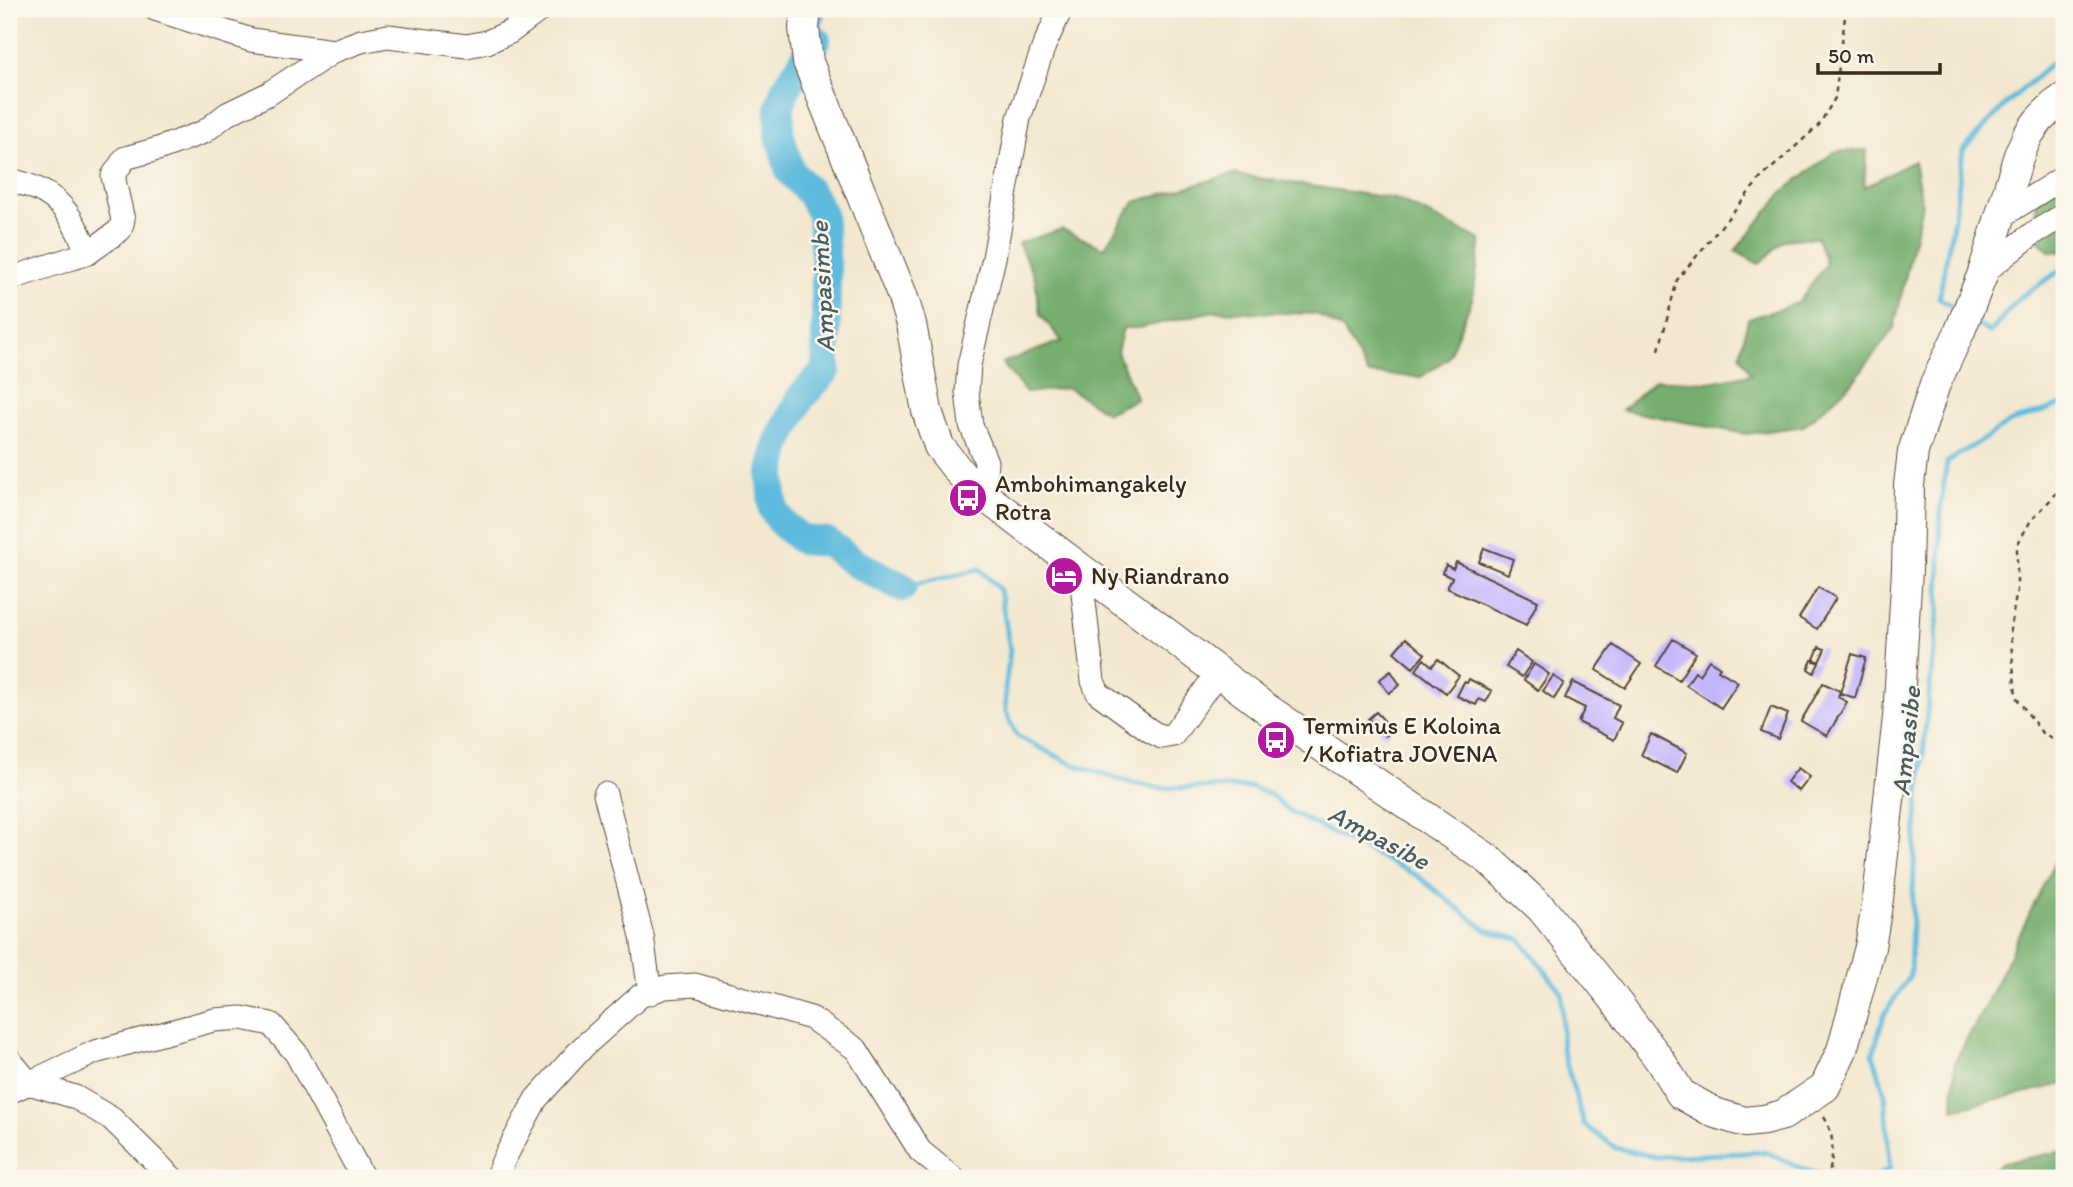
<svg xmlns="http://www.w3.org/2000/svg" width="2073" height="1187" font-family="Itim,sans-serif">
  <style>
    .forest { fill: #74ae6d; stroke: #586c46; stroke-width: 2 }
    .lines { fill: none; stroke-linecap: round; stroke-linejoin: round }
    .stream { stroke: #5fbbdd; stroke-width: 5 }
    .river { stroke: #5fbbdd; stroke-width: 30 }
    .building { fill: #c2b4fd }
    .minor-casing { stroke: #574639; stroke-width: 25 }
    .major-casing { stroke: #574639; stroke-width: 32 }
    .path { stroke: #574639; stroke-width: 2.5; stroke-dasharray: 5 5; stroke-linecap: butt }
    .minor { stroke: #fff; stroke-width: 23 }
    .major { stroke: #fff; stroke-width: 30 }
    .labels { text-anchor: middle; stroke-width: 5; stroke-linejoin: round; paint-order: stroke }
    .poi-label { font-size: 24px; fill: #3b2a1e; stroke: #fbf7ec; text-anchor: start }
    .water-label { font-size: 26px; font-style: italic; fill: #485d61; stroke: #fbf7ec }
  </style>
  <rect width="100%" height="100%" fill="#fbf7ec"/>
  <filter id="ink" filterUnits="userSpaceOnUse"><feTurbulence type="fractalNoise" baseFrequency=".0143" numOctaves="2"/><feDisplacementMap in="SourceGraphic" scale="14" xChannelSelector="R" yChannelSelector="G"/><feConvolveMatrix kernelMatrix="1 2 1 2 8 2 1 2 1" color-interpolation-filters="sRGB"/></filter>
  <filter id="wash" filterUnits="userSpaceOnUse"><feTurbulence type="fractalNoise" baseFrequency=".00686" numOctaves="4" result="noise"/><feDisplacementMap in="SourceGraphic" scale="28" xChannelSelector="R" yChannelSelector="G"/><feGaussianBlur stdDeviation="1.57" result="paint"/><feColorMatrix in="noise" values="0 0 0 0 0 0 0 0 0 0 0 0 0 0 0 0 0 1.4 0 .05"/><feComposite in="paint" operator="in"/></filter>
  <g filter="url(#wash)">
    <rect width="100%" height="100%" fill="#f3e8cf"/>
    <path class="forest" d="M1867 150 1864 187 1914 161 1922 204 1894 328 1853 382 1804 426 1746 434 1622 410 1655 380 1710 382 1751 374 1740 355 1748 319 1798 303 1826 264 1817 237 1784 240 1759 264 1735 251 1784 191 1834 152Z
      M1233 174 1396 199 1481 240 1473 297 1448 358 1421 377 1368 374 1343 330 1316 314 1214 311 1139 328H1123L1117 352 1137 399 1107 413 1068 388 1026 393 1002 363 1062 341 1040 314 1035 278 1018 243 1062 229 1104 248 1134 202Z
      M2064 184V252L2049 251 2032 235 2038 193Z
      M2056 859 2064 862V1084L1953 1109 1955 1061 1984 1008Z
      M2064 1151V1178H1983L2002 1163Z"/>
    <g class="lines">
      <path class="stream" d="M818 33 824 9
        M1958 310 1939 298 1954 218 1963 150 2004 106 2064 52
        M1974 322 1990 333 2019 298 2064 268
        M902 587 980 569 1000 590 1010 650 1005 690 1006 712 1017 736 1070 763 1128 782 1158 788 1251 787 1271 795 1289 811 1416 875 1486 930 1521 940 1562 993V1048L1584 1125 1616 1148 1656 1157 1766 1152 1808 1171 1831 1178
        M1875 1178 1890 1168 1885 1094 1873 1054 1884 1015 1910 975 1915 840 1927 712 1939 608 1941 504 1947 462 2011 422 2064 404"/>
      <path class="river" d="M816 41 785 90 780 107 779 132 790 171 811 194 822 214 826 267V370L801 397 778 443 771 477 773 509 782 523 802 540 827 542 855 563 902 587"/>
    </g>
    <g id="blocks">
      <path class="building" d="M1484 548 1513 559 1508 574 1479 562Z
        M1456 562 1538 601 1526 625 1447 588 1452 578 1442 573 1446 565 1453 569Z
        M1818 587 1836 598 1817 629 1799 618Z
        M1406 638 1425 654 1413 668 1394 652Z
        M1673 639 1696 653 1679 680 1656 666Z
        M1613 645 1641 664 1625 688 1596 670Z
        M1819 647 1825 649 1819 662 1814 659Z
        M1516 651 1532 662 1522 677 1506 667Z
        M1852 654 1866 658 1855 698 1840 693Z
        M1424 659 1432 666 1438 659 1459 676 1446 693 1416 670Z
        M1709 660 1720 667 1718 670 1738 682 1721 708 1686 685 1695 672 1699 675Z
        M1812 660 1819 663 1814 673 1808 669Z
        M1534 664 1549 674 1538 690 1524 680Z
        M1391 671 1400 685 1389 693 1379 680Z
        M1553 676 1564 683 1554 699 1543 691Z
        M1469 679 1492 691 1486 702 1479 699 1476 705 1457 696 1464 682 1467 683Z
        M1573 682 1619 705 1613 718 1622 723 1614 740 1578 722 1585 708 1565 698Z
        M1823 683 1840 691 1838 697 1847 702 1827 736 1801 721Z
        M1771 707 1788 714 1778 739 1761 732Z
        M1376 712 1392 729 1385 736 1368 719Z
        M1651 734 1687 753 1677 773 1641 755Z
        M1798 768 1810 777 1799 791 1787 782Z"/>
    </g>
  </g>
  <g filter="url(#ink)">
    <use href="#blocks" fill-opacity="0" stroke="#574639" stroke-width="2"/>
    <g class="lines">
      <defs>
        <path id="minor" d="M155 9 251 40 334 51
          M9 180C57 190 70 211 88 253L9 279
          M2000 217 2064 177
          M88 253 120 230 123 220 113 176 125 158 158 149 204 132 227 114 268 94 334 51 361 41 388 36 467 46 487 42 510 32 541 9
          M1983 273 2032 234 2064 215
          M983 495 986 462 971 425 967 392 969 365 994 258 1019 118 1044 46 1061 9
          M1080 567 1093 681 1098 693 1152 732 1162 737 1173 735 1218 672
          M605 794 642 936 650 993
          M9 1059 29 1083 95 1052 214 1020 242 1018 271 1024 296 1053 363 1178
          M9 1092 29 1083 75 1097 112 1119 172 1178
          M496 1178 504 1159 536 1099 583 1047 640 996 665 987 695 985 811 1018 856 1049 920 1151 953 1178"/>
        <path id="major" d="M806 9 804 28 808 62 902 295 911 324 927 411 939 446 960 473 983 495 1267 709 1488 859 1542 909 1611 995 1659 1059 1681 1094 1715 1113 1745 1122 1764 1120 1783 1115 1825 1087 1842 1050 1870 947 1878 899 1898 717 1907 570 1909 485 1913 452 1935 384 1959 333 1983 273 2019 155 2028 135 2039 120 2053 106 2064 98"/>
      </defs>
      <use href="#minor" class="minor-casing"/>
      <use href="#major" class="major-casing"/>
      <path class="path" d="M1659 350 1677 280 1760 179 1819 125 1835 98 1846 9
        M2064 485 2030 522 2017 545V590L2010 630 2016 697 2042 733 2064 744
        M1824 1117C1836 1136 1833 1157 1828 1178"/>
      <use href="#minor" class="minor"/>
      <use href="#major" class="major"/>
    </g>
  </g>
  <defs>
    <symbol id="bus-disc" viewBox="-11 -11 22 22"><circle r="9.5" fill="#b5179e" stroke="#fbf7ec"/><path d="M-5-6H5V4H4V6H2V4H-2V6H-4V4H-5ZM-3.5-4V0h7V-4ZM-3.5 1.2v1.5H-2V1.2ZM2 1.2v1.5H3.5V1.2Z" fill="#fff"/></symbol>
    <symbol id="hotel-disc" viewBox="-11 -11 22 22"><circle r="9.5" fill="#b5179e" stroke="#fbf7ec"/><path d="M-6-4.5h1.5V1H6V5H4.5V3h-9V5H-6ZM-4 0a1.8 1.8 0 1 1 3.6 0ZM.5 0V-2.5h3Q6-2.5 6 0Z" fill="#fff"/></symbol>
  </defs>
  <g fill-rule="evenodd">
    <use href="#bus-disc" x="946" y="476" width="44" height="44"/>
    <use href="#hotel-disc" x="1042" y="554" width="44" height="44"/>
    <use href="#bus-disc" x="1254" y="718" width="44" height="44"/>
  </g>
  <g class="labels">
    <g class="poi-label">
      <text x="995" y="492">Ambohimangakely<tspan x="995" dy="28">Rotra</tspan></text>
      <text x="1091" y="584">Ny Riandrano</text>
      <text x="1303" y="734">Terminus E Koloina<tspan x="1303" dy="28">/ Kofiatra JOVENA</tspan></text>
    </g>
    <g class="water-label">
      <text transform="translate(822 287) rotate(-93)" y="9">Ampasimbe</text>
      <text transform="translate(1906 741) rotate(-84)" y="9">Ampasibe</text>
      <text transform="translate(1379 837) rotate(28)" y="9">Ampasibe</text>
    </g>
  </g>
  <rect width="2073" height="1187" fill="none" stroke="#fbf7ec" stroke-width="35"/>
  <path d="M1818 63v10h122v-10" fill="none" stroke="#3b2a1e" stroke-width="3.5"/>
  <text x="1828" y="63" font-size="21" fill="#3b2a1e" stroke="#fbf7ec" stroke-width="5" paint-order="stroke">50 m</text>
</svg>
